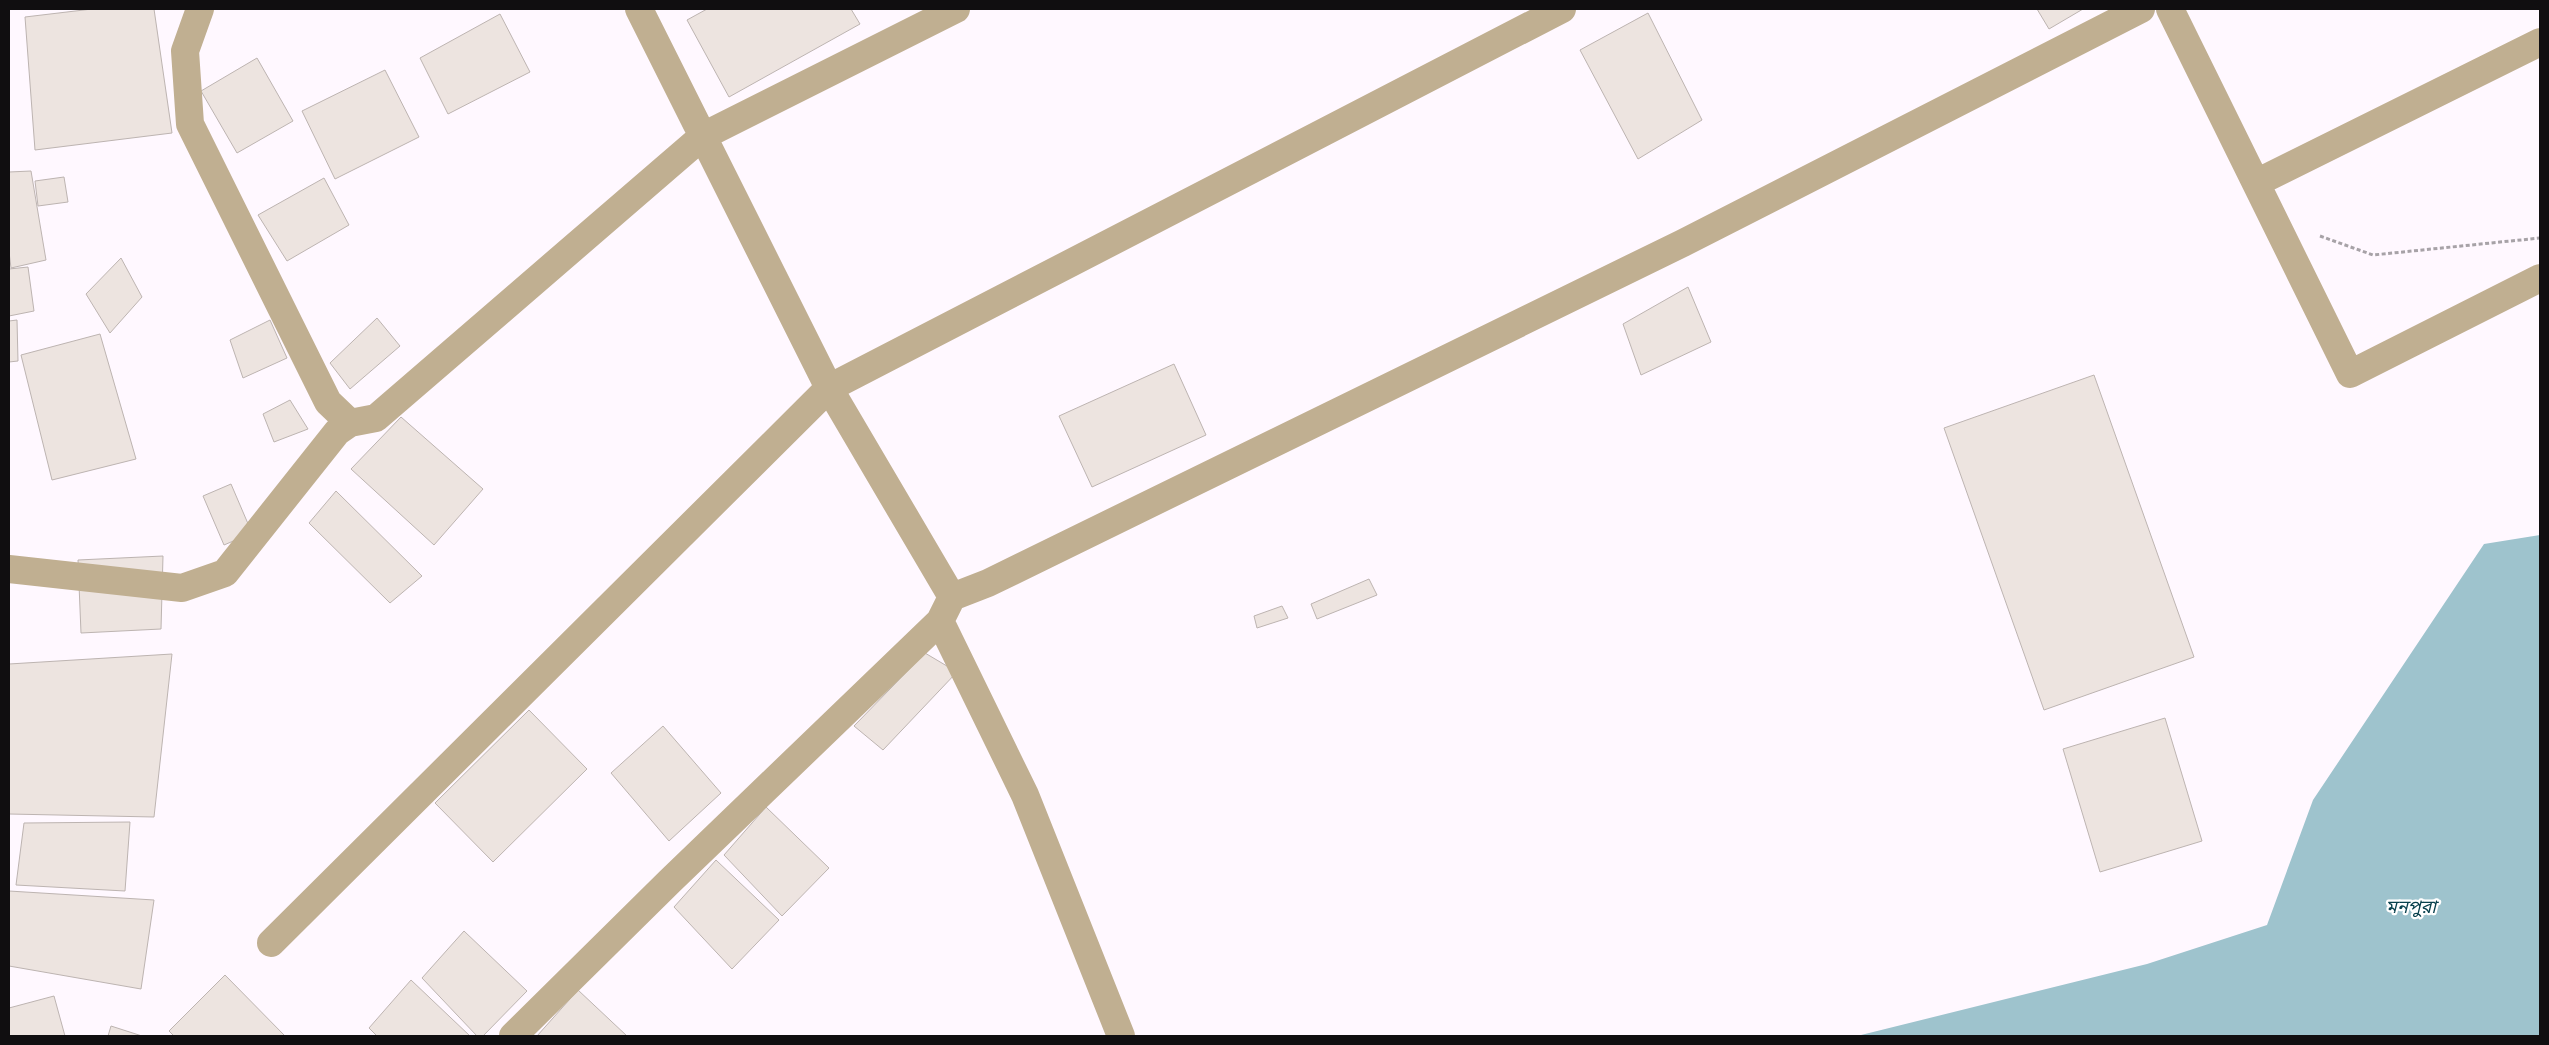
<svg xmlns="http://www.w3.org/2000/svg" width="2549" height="1045" font-family="Barlow,'Noto Sans Bengali',sans-serif">
  <style>
    .water { fill: #9ec3cd }
    .building { fill: #ede4e0; stroke: #bdb4b1 }
    .lines { fill: none; stroke-linecap: round; stroke-linejoin: round }
    .path { stroke: #a7a2a7; stroke-width: 3; stroke-dasharray: 4 2.5; stroke-linecap: butt }
    .minor { stroke: #c0af91; stroke-width: 28 }
    .labels { text-anchor: middle; stroke-width: 4.5; stroke-linejoin: round; paint-order: stroke }
    .water-label { font-size: 18px; font-style: italic; fill: #0a424e; stroke: #fff }
  </style>
  <rect width="100%" height="100%" fill="#fff8ff"/>
  <path class="water" d="M2540 535V1036H1857L2147 964 2267 925 2313 800 2484 544Z"/>
  <path class="building" d="M92 9H154L172 133 35 150 25 17Z
    M707 9H851L860 24 729 97 687 20Z
    M2037 9H2083L2049 29Z
    M1648 13 1702 120 1638 159 1580 50Z
    M500 14 530 72 448 114 420 58Z
    M257 58 293 121 237 153 201 91Z
    M385 70 419 137 335 179 302 111Z
    M31 171 46 260 11 268 9 252V172Z
    M64 177 68 202 38 206 35 181Z
    M324 178 349 225 287 261 258 215Z
    M121 258 142 297 110 333 86 294Z
    M28 267 34 311 9 316V269Z
    M1688 287 1711 342 1641 375 1623 324Z
    M377 318 400 346 350 389 330 363Z
    M17 320 18 361 9 362V321Z
    M270 320 287 358 243 378 230 340Z
    M100 334 136 459 52 480 21 355Z
    M1174 364 1206 435 1092 487 1059 416Z
    M2094 375 2194 657 2044 710 1944 428Z
    M290 400 308 429 274 442 263 414Z
    M401 417 483 489 434 545 351 469Z
    M231 484 252 533 224 545 203 496Z
    M336 491 422 576 390 603 309 523Z
    M163 556 161 629 81 633 78 560Z
    M1369 579 1377 595 1317 619 1311 604Z
    M1282 606 1288 618 1257 628 1254 616Z
    M925 653 957 672 883 750 854 726Z
    M172 654 154 817 9 814V664Z
    M529 710 587 769 493 862 435 803Z
    M2165 718 2202 841 2100 872 2063 749Z
    M663 726 721 793 669 841 611 773Z
    M766 807 829 868 782 916 724 855Z
    M130 822 125 891 16 885 24 823Z
    M716 860 779 920 732 969 674 907Z
    M9 891 154 900 141 989 9 966Z
    M464 931 527 991 483 1036H477L422 978Z
    M225 975 285 1036H174L169 1031Z
    M411 980 470 1036H377L369 1028Z
    M578 990 627 1036H537Z
    M54 996 65 1036H9V1008Z
    M111 1026 142 1036H108Z"/>
  <g class="lines">
    <path class="path" d="M2320 236 2373 255 2540 238"/>
    <path class="minor" d="M200 9 185 51 190 124 328 402 350 423
      M639 9 829 388 952 597
      M2170 9 2350 374 2540 278
      M2256 183 2540 42
      M9 569 182 588 225 573 337 432 350 423 376 418 703 136 956 9
      M940 621 1025 795 1121 1036
      M271 943 829 388 1562 9
      M513 1036 670 881 940 621 952 597 988 583 1683 243 2141 9"/>
  </g>
  <g class="labels">
    <g class="water-label">
      <text x="2411" y="913">মনপুরা</text>
    </g>
  </g>
  <rect width="2549" height="1045" fill="none" stroke="#100e10" stroke-width="20"/>
</svg>
